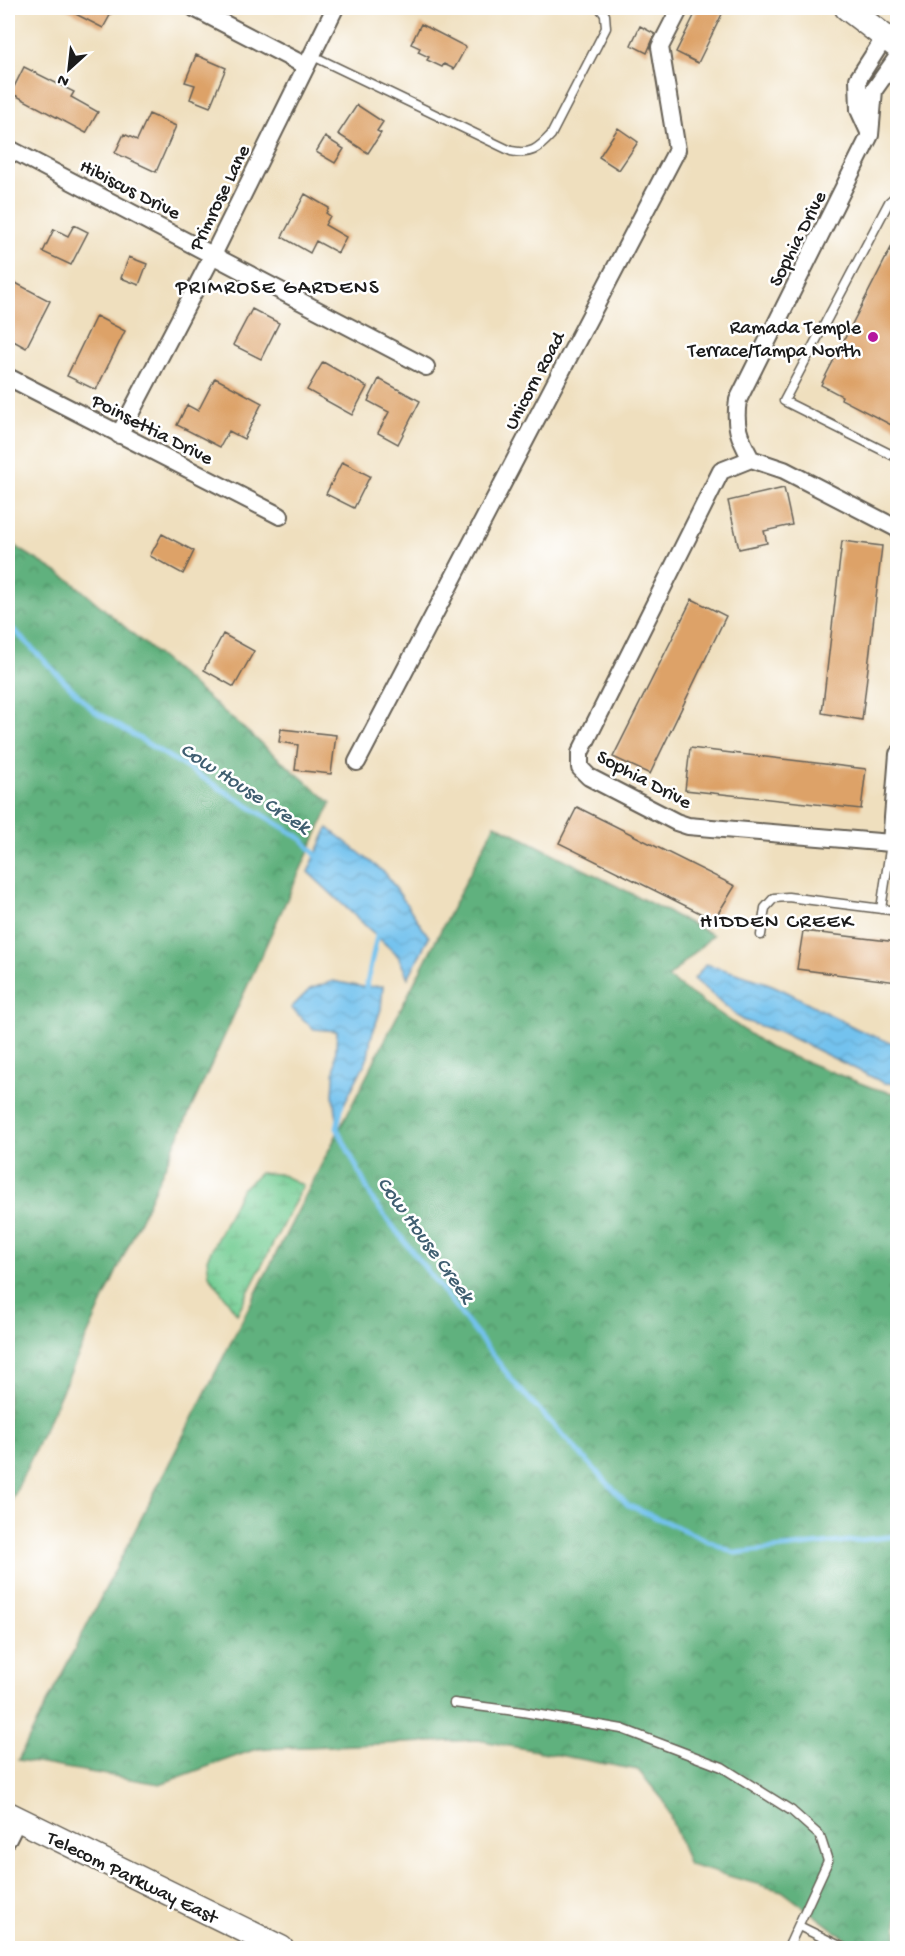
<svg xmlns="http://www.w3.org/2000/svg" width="905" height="1956" font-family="'Gochi Hand',sans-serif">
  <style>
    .forest { fill: url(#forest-crowns); stroke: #3e664d; stroke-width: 1.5 }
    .wetland { fill: url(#wetland-marsh); stroke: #487558; stroke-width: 1.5 }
    .water { fill: url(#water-waves); stroke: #486f85; stroke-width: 1.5 }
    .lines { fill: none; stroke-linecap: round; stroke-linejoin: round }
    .stream { stroke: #73c2ee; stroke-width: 5 }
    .building { fill: #dda267 }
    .lane-casing { stroke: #666055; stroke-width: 11 }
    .street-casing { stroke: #666055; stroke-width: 20 }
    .secondary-casing { stroke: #666055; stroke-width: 27 }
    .lane { stroke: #fff; stroke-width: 8 }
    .street { stroke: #fff; stroke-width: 16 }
    .secondary { stroke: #fff; stroke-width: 24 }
    .poi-dot { fill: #b5179e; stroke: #fff; stroke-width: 2 }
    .labels { text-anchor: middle; stroke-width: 5; stroke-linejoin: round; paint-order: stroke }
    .street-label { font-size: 20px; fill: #1c1c1c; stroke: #fff }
    .poi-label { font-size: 20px; fill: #1c1c1c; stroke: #fff; text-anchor: end }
    .neighbourhood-label { font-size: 21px; letter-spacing: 1.5px; fill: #1c1c1c; stroke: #fff }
    .water-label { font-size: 21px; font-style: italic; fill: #3f5e70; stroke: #fff }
  </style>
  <defs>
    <pattern id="forest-crowns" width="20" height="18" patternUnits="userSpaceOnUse" patternTransform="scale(1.5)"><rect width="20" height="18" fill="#60b17e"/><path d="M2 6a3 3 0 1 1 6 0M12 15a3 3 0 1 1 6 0" fill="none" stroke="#4e8f66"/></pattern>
    <pattern id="wetland-marsh" width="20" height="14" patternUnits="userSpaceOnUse" patternTransform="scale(1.5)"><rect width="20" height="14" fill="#75ce94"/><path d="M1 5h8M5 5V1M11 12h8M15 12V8" fill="none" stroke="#65b07f"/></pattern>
    <pattern id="water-waves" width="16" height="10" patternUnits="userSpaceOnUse" patternTransform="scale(1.5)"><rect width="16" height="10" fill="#73c2ee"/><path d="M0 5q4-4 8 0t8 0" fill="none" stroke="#63a6cc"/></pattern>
  </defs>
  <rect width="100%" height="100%" fill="#fff"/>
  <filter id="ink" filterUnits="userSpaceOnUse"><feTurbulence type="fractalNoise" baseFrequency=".0167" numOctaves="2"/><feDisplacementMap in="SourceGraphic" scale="12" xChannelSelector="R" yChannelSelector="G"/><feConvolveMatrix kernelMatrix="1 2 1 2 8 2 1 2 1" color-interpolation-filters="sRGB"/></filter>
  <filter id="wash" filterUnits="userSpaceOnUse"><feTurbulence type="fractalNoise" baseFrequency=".008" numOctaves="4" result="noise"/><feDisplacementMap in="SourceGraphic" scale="24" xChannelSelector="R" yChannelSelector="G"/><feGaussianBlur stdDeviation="1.35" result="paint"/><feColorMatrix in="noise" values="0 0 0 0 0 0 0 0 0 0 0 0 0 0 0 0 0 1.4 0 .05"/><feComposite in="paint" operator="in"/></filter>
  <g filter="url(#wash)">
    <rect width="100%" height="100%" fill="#efdfbe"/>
    <path class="forest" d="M8 542 70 580 331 803 8 1509Z
      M495 824 713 935 668 978 770 1048 873 1088 897 1094V1948H858L782 1891 689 1865 664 1801 638 1770 478 1740 256 1749 160 1784 18 1760Z"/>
    <path class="wetland" d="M260 1173 280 1174 303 1185 237 1314 209 1275 207 1259 241 1190Z"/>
    <path class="water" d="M328 828 386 874 429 937 408 978 398 956 308 872Z
      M706 964C728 971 751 977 772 985 814 1003 853 1032 897 1044V1084L884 1083 782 1033 742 1020 694 979Z
      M333 981 363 987 383 986 381 1009 371 1038 368 1057 337 1118 333 1095 337 1031 314 1029 291 1008 310 989Z"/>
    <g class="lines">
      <path class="stream" d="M8 624 93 710 302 839 320 860
        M365 993 378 931
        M342 1104 337 1128 374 1202 516 1385 628 1505 735 1553 898 1536"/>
    </g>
    <g id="blocks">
      <path class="building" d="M64 8H114L103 28Z
        M698 8H725L698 63 676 52Z
        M421 24 466 47 454 69 444 64 442 67 427 60 429 57 418 52 420 48 411 44Z
        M640 26 655 34 647 53 631 45Z
        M196 55 226 68 210 107 190 99 195 85 185 82Z
        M24 67 74 92 71 97 98 112 86 133 11 93Z
        M357 105 383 122 377 131 381 133 368 153 338 134Z
        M149 114 176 126 156 172 115 153 124 134 137 140Z
        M618 128 638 142 619 170 599 157Z
        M325 137 344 149 335 163 316 152Z
        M305 194 329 208 326 213 330 216 325 225 346 237 338 253 316 241 310 253 282 237Z
        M74 225 88 232 71 265 43 252 54 229 68 236Z
        M897 236V428L841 399 842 396 821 385Z
        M129 257 147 264 139 285 121 278Z
        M8 279 50 301 26 348 8 338Z
        M252 309 279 323 261 359 233 345Z
        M96 316 125 331 96 390 67 376Z
        M323 362 367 387 352 415 307 390Z
        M215 378 262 403 244 439 229 431 220 447 177 425 187 405 198 411Z
        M379 379 420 401 398 444 378 433 389 412 368 401Z
        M342 462 370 476 354 508 326 494Z
        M784 488 792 525 764 531 767 543 739 549 728 501Z
        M162 534 194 551 183 574 150 556Z
        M842 541 882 546 862 720 822 713Z
        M692 599 726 616 650 774 613 757Z
        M223 634 254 651 234 687 204 670Z
        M281 729 336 735 331 774 295 770 298 745 279 742Z
        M690 748 866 769 861 809 685 790Z
        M577 807 735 886 714 920 559 843Z
        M803 931 897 942V982L797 969Z"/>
    </g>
  </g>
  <g filter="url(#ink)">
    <use href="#blocks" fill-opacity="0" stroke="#666055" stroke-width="1.5"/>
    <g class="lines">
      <defs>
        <path id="lane" d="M311 55 511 151C531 155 538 149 551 135L606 28 605 15 600 8
          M898 194 889 202 784 401 898 458
          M881 909 891 843
          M761 935 765 908 774 898 788 897 898 911
          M454 1703 523 1712 622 1729 722 1767 792 1811 820 1836 828 1861 788 1948
          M799 1926 844 1948"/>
        <path id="street" d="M194 8 306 66
          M869 132 859 110 858 79 885 37
          M8 148 426 367
          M8 377 280 516
          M119 435 213 255 335 8
          M751 459C739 437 734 426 738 400L870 135 874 90 898 56
          M898 529 784 470 751 459 721 471 580 753V768L589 777 676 822 688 826 891 843 898 754
          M357 762 677 150 660 47 680 8
          M8 1839 18 1819"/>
        <path id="secondary" d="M847 8 898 47
          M8 1814 281 1948"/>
      </defs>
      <use href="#lane" class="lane-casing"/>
      <use href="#street" class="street-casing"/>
      <use href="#secondary" class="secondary-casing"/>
      <use href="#lane" class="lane"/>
      <use href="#street" class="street"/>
      <use href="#secondary" class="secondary"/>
    </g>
  </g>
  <circle class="poi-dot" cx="873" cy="337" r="6"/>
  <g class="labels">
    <g class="street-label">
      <text transform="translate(131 188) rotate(27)" y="7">Hibiscus Drive</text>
      <text transform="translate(218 197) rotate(-64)" y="7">Primrose Lane</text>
      <text transform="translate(796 238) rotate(-63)" y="7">Sophia Drive</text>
      <text transform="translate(533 380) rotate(-62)" y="7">Unicorn Road</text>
      <text transform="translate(153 428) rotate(27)" y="7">Poinsettia Drive</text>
      <text transform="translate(645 778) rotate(28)" y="7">Sophia Drive</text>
      <text transform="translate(133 1876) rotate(26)" y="7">Telecom Parkway East</text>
    </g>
    <g class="poi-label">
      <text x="861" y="333">Ramada Temple<tspan x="861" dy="23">Terrace/Tampa North</tspan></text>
    </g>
    <g class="neighbourhood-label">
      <text x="278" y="293">PRIMROSE GARDENS</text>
      <text x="777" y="927">HIDDEN CREEK</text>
    </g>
    <g class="water-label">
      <text transform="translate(246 787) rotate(33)" y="7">Cow House Creek</text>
      <text transform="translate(427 1239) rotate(54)" y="7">Cow House Creek</text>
    </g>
  </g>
  <rect width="905" height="1956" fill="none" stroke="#fff" stroke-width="30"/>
  <g transform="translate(69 69) rotate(207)" stroke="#ffffff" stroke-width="4.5" paint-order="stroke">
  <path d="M0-4.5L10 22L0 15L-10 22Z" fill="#1c1c1c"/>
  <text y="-9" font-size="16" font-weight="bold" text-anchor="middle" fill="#1c1c1c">N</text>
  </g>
</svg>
